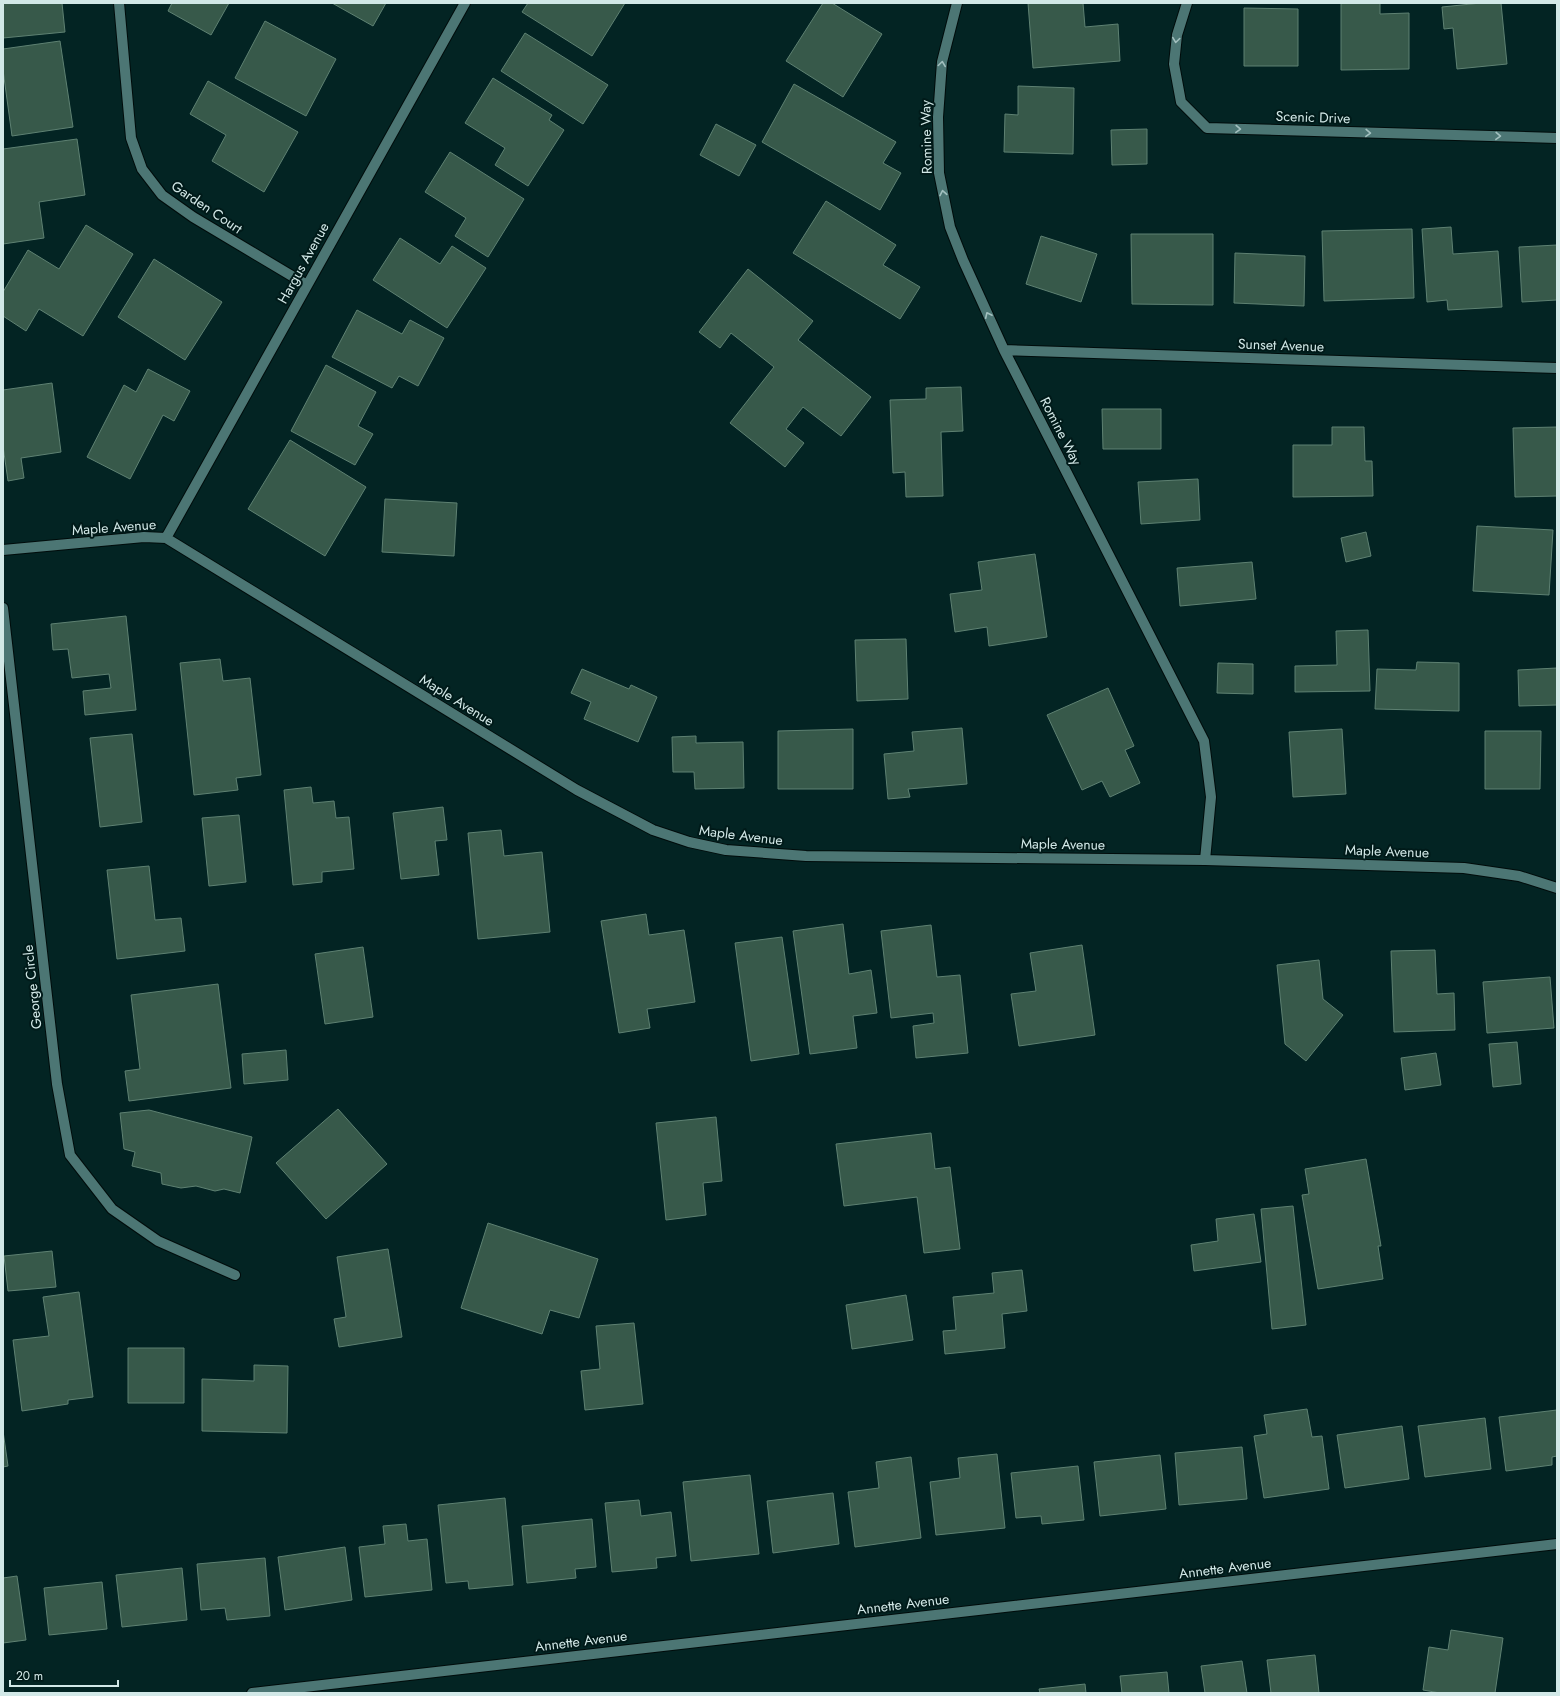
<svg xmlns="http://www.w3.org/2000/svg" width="1560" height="1696" font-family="Jost,sans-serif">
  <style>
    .building { fill: #37594a; stroke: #5e8172 }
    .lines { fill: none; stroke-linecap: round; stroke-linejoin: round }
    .minor-casing { stroke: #000c0b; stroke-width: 12 }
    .minor { stroke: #4c7674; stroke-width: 10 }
    .oneway { stroke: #a3c0bf }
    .labels { text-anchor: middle; stroke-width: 4; stroke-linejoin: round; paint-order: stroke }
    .street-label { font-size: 14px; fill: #d2e8e7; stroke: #001a19 }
  </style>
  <rect width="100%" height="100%" fill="#032423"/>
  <path class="building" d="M3 3H62L65 32 3 38Z
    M172 3H229L211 35 168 11Z
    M332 3H386L373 26Z
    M528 3H625L592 56 522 12Z
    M823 3H832L882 34 843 97 786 61Z
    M1028 3H1083L1085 27 1118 24 1120 61 1033 68Z
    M1341 3H1380V14L1409 13V69L1341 70Z
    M1481 3H1501L1507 64 1457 69 1453 28 1444 29 1442 7Z
    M1244 8 1298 9V66H1244Z
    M265 21 336 59 306 116 235 78Z
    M525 33 608 85 583 124 501 71Z
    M60 41 73 127 12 136 3 70V49Z
    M493 78 552 115 549 120 564 130 528 186 495 165 505 148 465 123Z
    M208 81 298 132 264 192 212 161 226 135 190 114Z
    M794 84 896 142 883 163 901 173 880 210 762 142Z
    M1018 86 1074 88 1073 154 1004 152 1005 114 1018 115Z
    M716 124 756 145 739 176 700 155Z
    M1147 129V164L1112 165 1111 130Z
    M77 139 85 195 39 202 44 238 3 244V149Z
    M450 152 524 199 488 257 455 236 466 218 425 192Z
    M826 201 896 245 883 265 920 287 900 319 793 253Z
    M86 225 133 254 83 336 39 309 26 331 3 316V292L28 250 59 269Z
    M1451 227 1453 254 1498 251 1502 307 1448 310 1447 300 1427 302 1422 229Z
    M1412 229 1414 298 1324 301 1322 231Z
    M1131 234H1213V305L1132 304Z
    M1041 236 1097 254 1081 302 1026 284Z
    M400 238 440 264 452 246 486 268 447 328 373 280Z
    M1557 245V300L1522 302 1519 247Z
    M1235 253 1305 256 1304 306 1234 303Z
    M154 259 222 302 185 360 118 317Z
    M748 269 813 321 798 340 871 397 841 436 803 407 786 429 804 443 785 467 730 423 774 367 731 333 720 348 699 332Z
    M357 310 402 334 410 320 444 338 418 386 399 376 392 388 332 357Z
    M326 365 376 392 358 426 373 434 355 465 291 431Z
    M148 369 190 391 174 421 163 415 130 479 87 457 124 385 136 392Z
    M52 383 61 452 21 458 24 478 8 481 3 446V390Z
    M961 387 963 431 941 432 943 496 906 497 905 472 893 473 890 400 926 399V388Z
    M1102 409H1161V449H1103Z
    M1332 427H1364L1365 461H1372L1373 496 1293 497V445H1332Z
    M1557 427V496L1515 497 1513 428Z
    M290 440 366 487 325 556 248 509Z
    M1198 479 1200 520 1141 524 1138 482Z
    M385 499 457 503 454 556 382 552Z
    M1477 526 1553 530 1549 595 1473 591Z
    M1366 532 1371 556 1346 562 1341 538Z
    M1035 554 1047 637 989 646 987 627 955 632 950 594 982 590 978 562Z
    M1252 562 1256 599 1180 606 1177 568Z
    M126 616 136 710 85 715 83 691 111 688 109 674 72 678 68 649 53 650 51 624Z
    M1368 630 1370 691 1295 692V666L1337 665 1336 631Z
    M906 639 908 699 857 701 855 640Z
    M220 659 223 681 250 678 261 775 236 778 238 790 194 795 180 663Z
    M1417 662 1459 663V711L1375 709 1377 669 1416 670Z
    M1218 663 1253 664V694L1217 693Z
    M1557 668V705L1519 706 1518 670Z
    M582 669 629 689 631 685 657 697 638 742 584 719 591 702 571 693Z
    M1108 688 1134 746 1125 750 1140 783 1110 797 1102 781 1082 790 1047 715Z
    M962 728 967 784 908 789 910 797 888 799 884 754 914 751 912 732Z
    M853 729V789H778V731Z
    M1342 729 1346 794 1293 797 1289 732Z
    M1485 731H1541L1540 789H1485Z
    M132 734 142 822 100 827 90 738Z
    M696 736V743L743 742 744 788 695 789 694 772H673L672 737Z
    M311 787 313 803 334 801 336 818 349 817 354 869 322 872V882L293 885 284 790Z
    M443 807 447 840 435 841 439 875 401 879 393 813Z
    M239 815 246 882 209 886 202 818Z
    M501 830 504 856 542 852 550 932 478 939 468 833Z
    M149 866 155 920 181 918 185 951 117 959 107 870Z
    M646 914 649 935 684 930 695 1002 647 1009 650 1028 619 1033 601 921Z
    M843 924 849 974 871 970 877 1013 853 1016 857 1048 810 1054 793 931Z
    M931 925 937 977 960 975 968 1053 916 1058 913 1026 934 1023 933 1013 891 1018 881 931Z
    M782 937 799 1054 751 1061 735 943Z
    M1082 945 1095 1035 1019 1046 1011 994 1036 991 1030 953Z
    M363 947 373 1017 325 1024 315 954Z
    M1435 950 1437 994 1454 993 1455 1030 1394 1032 1391 951Z
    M1319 960 1323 999 1343 1015 1306 1061 1285 1044 1277 965Z
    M1550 977 1554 1028 1487 1033 1483 982Z
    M218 984 231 1088 129 1101 125 1071 140 1069 131 995Z
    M1517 1042 1521 1084 1493 1087 1489 1044Z
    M286 1050 288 1080 244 1084 242 1054Z
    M1436 1053 1441 1085 1405 1090 1401 1058Z
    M338 1109 387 1164 326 1219 276 1163Z
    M149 1110 252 1137 240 1193 224 1189 215 1191 196 1186 181 1188 162 1184 161 1173 132 1166 135 1152 124 1149 120 1113Z
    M716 1117 722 1181 703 1183 706 1215 666 1220 656 1123Z
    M931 1133 935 1169 950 1167 960 1249 924 1253 917 1197 844 1206 836 1144Z
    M1366 1159 1381 1246H1378L1383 1279 1318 1289 1302 1195 1309 1194 1305 1169Z
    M1293 1206 1306 1325 1272 1329 1261 1209Z
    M1254 1214 1261 1262 1194 1271 1191 1245 1218 1241 1216 1219Z
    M488 1223 598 1259 579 1318 550 1310 542 1334 461 1308Z
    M388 1249 402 1337 339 1347 334 1319 346 1317 337 1257Z
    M52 1251 56 1287 8 1291 4 1256Z
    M1022 1270 1027 1311 1002 1314 1005 1348 945 1354 943 1331 956 1330 953 1297 994 1293 992 1273Z
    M79 1292 93 1397 68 1400V1404L22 1411 13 1340 49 1336 43 1297Z
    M906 1295 913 1340 852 1349 846 1305Z
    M634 1323 643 1404 585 1410 581 1371 600 1369 596 1326Z
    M128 1348H184V1403H128Z
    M254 1365 288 1366 287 1433 202 1431V1379L254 1381Z
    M1307 1409 1312 1437 1322 1436 1329 1489 1264 1498 1254 1436 1267 1434 1264 1415Z
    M1557 1410V1456L1552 1457V1465L1506 1471 1499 1417Z
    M1485 1418 1491 1469 1425 1477 1418 1426Z
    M1402 1426 1409 1479 1345 1488 1337 1435Z
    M3 1431 8 1466 3 1467Z
    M1242 1447 1247 1499 1179 1505 1175 1453Z
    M997 1454 1005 1528 936 1535 930 1482 960 1478 958 1458Z
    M1160 1455 1166 1509 1100 1516 1094 1462Z
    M911 1457 921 1538 855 1547 848 1492 879 1488 876 1462Z
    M1078 1466 1084 1520 1042 1524 1041 1516 1016 1518 1011 1473Z
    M750 1475 759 1554 691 1561 683 1482Z
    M833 1493 839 1544 773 1553 767 1501Z
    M505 1498 513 1585 469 1589 468 1581 446 1583 438 1505Z
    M639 1500 641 1516 671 1512 676 1556 656 1558 657 1568 612 1572 605 1503Z
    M592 1519 596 1567 575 1569 576 1578 527 1583 522 1526Z
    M406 1524 408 1541 427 1539 432 1590 365 1597 359 1547 385 1544 383 1526Z
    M345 1547 352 1600 285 1610 278 1557Z
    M265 1558 270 1616 227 1620 225 1608 201 1610 197 1564Z
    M182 1568 187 1620 122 1627 116 1575Z
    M17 1576 26 1640 3 1643V1578Z
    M102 1582 107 1629 49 1635 44 1588Z
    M1451 1630 1503 1638 1495 1693H1440L1423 1690 1429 1647 1448 1650Z
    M1315 1655 1319 1693H1271L1267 1660Z
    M1242 1661 1247 1693H1205L1201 1666Z
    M1167 1672 1169 1693H1122L1120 1676Z
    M1085 1684 1086 1693H1040L1039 1689Z"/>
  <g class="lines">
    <defs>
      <path id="minor" d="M119 3 131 138 142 169 162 195 193 217 307 285
        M957 3 942 62 938 117 939 173 950 227 963 260 1004 350 1204 741 1211 797 1205 860
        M1187 3 1177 35 1174 64 1181 102 1207 128 1557 138
        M1004 350 1557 368
        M166 538 465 3
        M3 550 144 537 166 538 577 790 653 830 689 842 726 850 806 856 1205 860 1464 868 1519 876 1557 888
        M3 608 57 1084 70 1155 112 1209 158 1241 235 1275
        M252 1693 1557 1544"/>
    </defs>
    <use href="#minor" class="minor-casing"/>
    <use href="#minor" class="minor"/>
  </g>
  <defs><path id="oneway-chevron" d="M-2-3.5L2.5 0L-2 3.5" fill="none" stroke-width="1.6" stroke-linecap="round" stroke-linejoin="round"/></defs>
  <g class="oneway">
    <use href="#oneway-chevron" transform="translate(1176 40) rotate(98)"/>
    <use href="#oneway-chevron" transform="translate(942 64) rotate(-82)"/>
    <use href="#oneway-chevron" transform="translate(1238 129) rotate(2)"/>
    <use href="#oneway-chevron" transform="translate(1368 133) rotate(2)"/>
    <use href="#oneway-chevron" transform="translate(1498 136) rotate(2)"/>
    <use href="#oneway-chevron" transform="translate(943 193) rotate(-101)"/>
    <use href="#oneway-chevron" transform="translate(988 315) rotate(-115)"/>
  </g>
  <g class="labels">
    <g class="street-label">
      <text transform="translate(1313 117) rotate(2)" y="5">Scenic Drive</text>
      <text transform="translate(926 137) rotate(-91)" y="5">Romine Way</text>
      <text transform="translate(207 207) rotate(34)" y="5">Garden Court</text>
      <text transform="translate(303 263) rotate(-61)" y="5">Hargus Avenue</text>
      <text transform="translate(1281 345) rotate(2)" y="5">Sunset Avenue</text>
      <text transform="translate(1061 431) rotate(63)" y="5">Romine Way</text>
      <text transform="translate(114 527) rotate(-4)" y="5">Maple Avenue</text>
      <text transform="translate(457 700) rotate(32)" y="5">Maple Avenue</text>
      <text transform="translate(741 835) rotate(7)" y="5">Maple Avenue</text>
      <text transform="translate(1063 844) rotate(1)" y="5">Maple Avenue</text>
      <text transform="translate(1387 851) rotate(2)" y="5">Maple Avenue</text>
      <text transform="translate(32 987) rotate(-96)" y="5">George Circle</text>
      <text transform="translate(1225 1568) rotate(-7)" y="5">Annette Avenue</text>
      <text transform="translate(903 1604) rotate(-7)" y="5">Annette Avenue</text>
      <text transform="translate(581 1641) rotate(-7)" y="5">Annette Avenue</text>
    </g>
  </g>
  <rect width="1560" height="1696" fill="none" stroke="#d2e8e7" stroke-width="8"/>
  <path d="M10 1680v6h108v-6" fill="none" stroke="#d2e8e7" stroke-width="2"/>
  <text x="16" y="1680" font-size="12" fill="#d2e8e7" stroke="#001a19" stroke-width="3" paint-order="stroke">20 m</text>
</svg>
